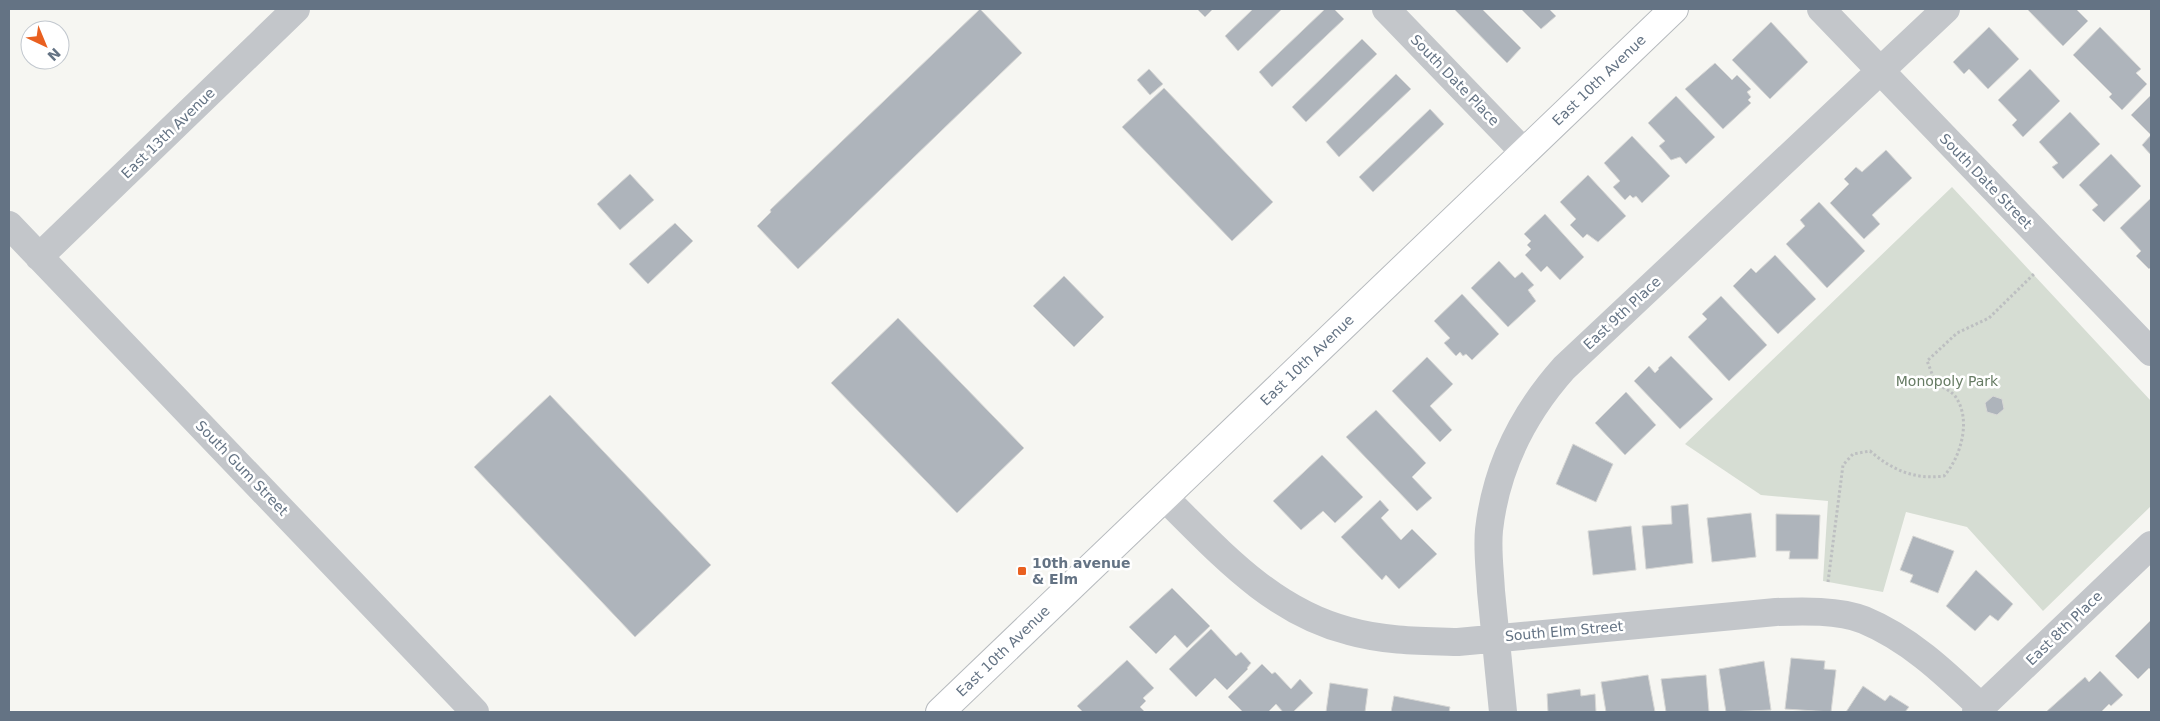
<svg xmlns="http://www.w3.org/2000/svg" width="2160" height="721" font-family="'DejaVu Sans',sans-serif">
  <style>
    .green { fill: #d6ddd3 }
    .building { fill: #aeb4bb; stroke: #d7d7d5 }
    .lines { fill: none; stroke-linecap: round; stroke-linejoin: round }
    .major-casing { stroke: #b6babe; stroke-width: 30 }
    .path { stroke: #bdbfc1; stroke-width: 3; stroke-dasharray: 2.5 2.5; stroke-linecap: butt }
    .minor { stroke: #c3c6ca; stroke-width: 28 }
    .major { stroke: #fff; stroke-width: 28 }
    .poi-dot { fill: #e96020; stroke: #fff; stroke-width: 2 }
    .labels { text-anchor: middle; stroke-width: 5; stroke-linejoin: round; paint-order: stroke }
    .street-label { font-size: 14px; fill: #647384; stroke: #fff }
    .park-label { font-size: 14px; fill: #667b63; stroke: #fff }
    .poi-label { font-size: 14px; font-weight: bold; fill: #647384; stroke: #fff; text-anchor: start }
  </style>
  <rect width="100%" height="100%" fill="#f6f6f2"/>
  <path class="green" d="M1952 187 2151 401V506L2043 611 1967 527 1906 512 1883 592 1823 581 1828 501 1761 495 1685 444Z"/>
  <path class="building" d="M980 9 1022 53 798 269 757 226 771 212 770 210Z
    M1197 9H1213L1205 17Z
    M1253 9H1282L1238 51 1225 36Z
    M1325 9H1334L1344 19 1272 87 1259 72Z
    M1454 9H1482L1521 48 1507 63Z
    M1521 9H1549L1556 16 1541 29Z
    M2027 9H2076L2088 21 2063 46Z
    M1771 22 1808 62 1770 99 1732 60Z
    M1989 27 2019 59 1988 89 1969 69 1964 74 1953 62Z
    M2100 27 2141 69 2136 73 2147 84 2122 110 2109 97 2112 94 2073 55Z
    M1362 39 1377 54 1306 122 1292 107Z
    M1715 63 1732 80 1737 75 1751 89 1747 92 1751 97 1748 100 1751 103 1723 129 1685 89Z
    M1149 69 1163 84 1150 95 1137 80Z
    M2030 69 2060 101 2023 137 2012 125 2017 120 1998 100Z
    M1396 74 1411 89 1339 157 1326 142Z
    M1164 88 1273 202 1232 241 1122 127Z
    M2151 95V155L2142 145 2151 135 2131 115Z
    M1676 96 1715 137 1686 164 1680 157 1671 160 1659 146 1665 141 1648 123Z
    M1430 109 1444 124 1373 192 1359 177Z
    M2070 112 2100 144 2063 179 2052 167 2058 163 2039 142Z
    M1632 136 1670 176 1642 203 1636 196 1633 198 1630 195 1625 200 1613 187 1620 181 1604 163Z
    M1886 150 1912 178 1872 215 1880 224 1864 239 1830 203 1849 184 1844 179 1856 167 1862 172Z
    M2111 154 2141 186 2104 222 2092 210 2098 205 2079 185Z
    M630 174 654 200 620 230 597 204Z
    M1588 175 1626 216 1598 242 1587 234 1583 238 1570 225 1576 219 1560 202Z
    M2151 198V267L2149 269 2136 256 2141 251 2120 228Z
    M1819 202 1865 251 1827 288 1786 244 1805 226 1800 220Z
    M1545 214 1584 257 1560 280 1547 266 1541 272 1525 255 1531 249 1527 245 1531 241 1524 234Z
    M675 223 693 241 648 284 629 264Z
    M1775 255 1816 299 1778 334 1733 286 1751 268 1756 273Z
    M1499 261 1515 278 1522 272 1534 285 1528 290 1536 301 1508 327 1471 288Z
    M1064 276 1104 317 1074 347 1033 306Z
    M1462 294 1499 334 1472 360 1466 354 1463 356 1460 352 1456 356 1444 343 1450 338 1434 321Z
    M1721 296 1767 345 1729 381 1688 337 1707 319 1702 314Z
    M898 318 1024 448 957 513 831 383Z
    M1671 356 1713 399 1680 429 1634 381 1649 366 1655 373 1659 369 1658 368Z
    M1427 357 1453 384 1430 406 1452 430 1440 442 1392 391Z
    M1626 392 1656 425 1625 455 1595 423Z
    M550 395 711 565 635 637 474 467Z
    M1993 396 2002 399 2004 409 1997 415 1987 412 1985 403Z
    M1376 410 1426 463 1412 477 1432 498 1417 511 1346 437Z
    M1573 444 1613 464 1596 502 1556 484Z
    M1322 455 1363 497 1335 523 1323 511 1301 530 1273 501Z
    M1380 500 1389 510 1381 518 1401 540 1412 529 1437 554 1399 589 1386 575 1382 580 1341 537Z
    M1688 504 1693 563 1646 569 1642 526 1672 524 1671 506Z
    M1751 513 1756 557 1712 562 1707 518Z
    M1776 514 1820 515 1818 559H1789L1790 551H1776Z
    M1631 526 1636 570 1593 575 1588 531Z
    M1913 536 1954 551 1938 593 1910 582 1913 575 1900 570Z
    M1976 570 2013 604 1998 621 1990 615 1975 631 1946 606Z
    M1172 588 1210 626 1187 648 1175 635 1156 654 1129 627Z
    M2151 620V670L2149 668 2138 679 2115 656Z
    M1211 629 1236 656 1241 652 1251 663 1247 668 1248 669 1227 690 1215 678 1196 697 1169 669Z
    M1791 658 1825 661 1824 669 1836 670 1831 712 1785 709Z
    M1127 660 1154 688 1143 698 1146 701 1140 707 1145 712H1083L1077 706Z
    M1764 661 1771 710 1726 712 1719 669Z
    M1262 664 1272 674 1275 672 1291 689 1300 679 1313 693 1293 712H1283L1276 704 1268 712H1243L1228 697Z
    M2100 671 2123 695 2111 706 2109 704 2101 712H2046L2085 677 2089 682Z
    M1648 675 1655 712H1606L1601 682Z
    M1706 675 1709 712H1666L1661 679Z
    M1330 683 1368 689 1365 712H1326Z
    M1863 686 1885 701 1890 695 1909 707 1905 712H1846Z
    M1580 689 1581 696 1595 694 1596 712H1548L1547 694Z
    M1394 696 1450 707 1449 712H1391Z"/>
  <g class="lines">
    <defs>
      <path id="major" d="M940 712 1674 9"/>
    </defs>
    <use href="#major" class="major-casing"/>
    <path class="path" d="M1828 582 1843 465 1853 454 1870 451C1892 470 1915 480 1944 476 1961 457 1972 419 1955 396 1950 390 1942 388 1937 382 1932 377 1930 367 1927 361L1957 333 1989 318 2034 274"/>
    <path class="minor" d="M1386 9 1524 152
      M1821 9 2151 352
      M9 225 475 712
      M39 257 296 9
      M1164 497C1219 551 1271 611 1349 631 1384 641 1422 641 1458 642L1776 612C1802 611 1839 610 1864 620 1910 639 1946 674 1981 707
      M1503 712C1499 672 1495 632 1491 591 1490 571 1487 550 1489 530 1496 468 1523 414 1564 368L1946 9
      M1976 712 2151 545"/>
    <use href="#major" class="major"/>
  </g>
  <rect class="poi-dot" x="1017" y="566" width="10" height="10" rx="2.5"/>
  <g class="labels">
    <g class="street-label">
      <text transform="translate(1455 80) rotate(46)" y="5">South Date Place</text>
      <text transform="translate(1599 80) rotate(-44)" y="5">East 10th Avenue</text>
      <text transform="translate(168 133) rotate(-44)" y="5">East 13th Avenue</text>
      <text transform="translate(1986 181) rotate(46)" y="5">South Date Street</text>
      <text transform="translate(1622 313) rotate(-43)" y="5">East 9th Place</text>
      <text transform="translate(1307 360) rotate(-44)" y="5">East 10th Avenue</text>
      <text transform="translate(242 468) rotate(46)" y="5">South Gum Street</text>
      <text transform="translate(2064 628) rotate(-44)" y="5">East 8th Place</text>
      <text transform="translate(1564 631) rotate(-5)" y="5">South Elm Street</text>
      <text transform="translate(1003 651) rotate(-44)" y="5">East 10th Avenue</text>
    </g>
    <g class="park-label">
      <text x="1947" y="386">Monopoly Park</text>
    </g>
    <g class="poi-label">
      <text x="1032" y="568">10th avenue<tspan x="1032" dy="16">&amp; Elm</tspan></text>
    </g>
  </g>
  <rect width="2160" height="721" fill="none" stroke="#647384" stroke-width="20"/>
  <g transform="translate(45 45) rotate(136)"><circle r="24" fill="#ffffff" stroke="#c1c7ce"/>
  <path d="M0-4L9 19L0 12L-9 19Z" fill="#e96020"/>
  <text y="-8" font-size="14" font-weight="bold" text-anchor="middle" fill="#647384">N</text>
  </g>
</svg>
